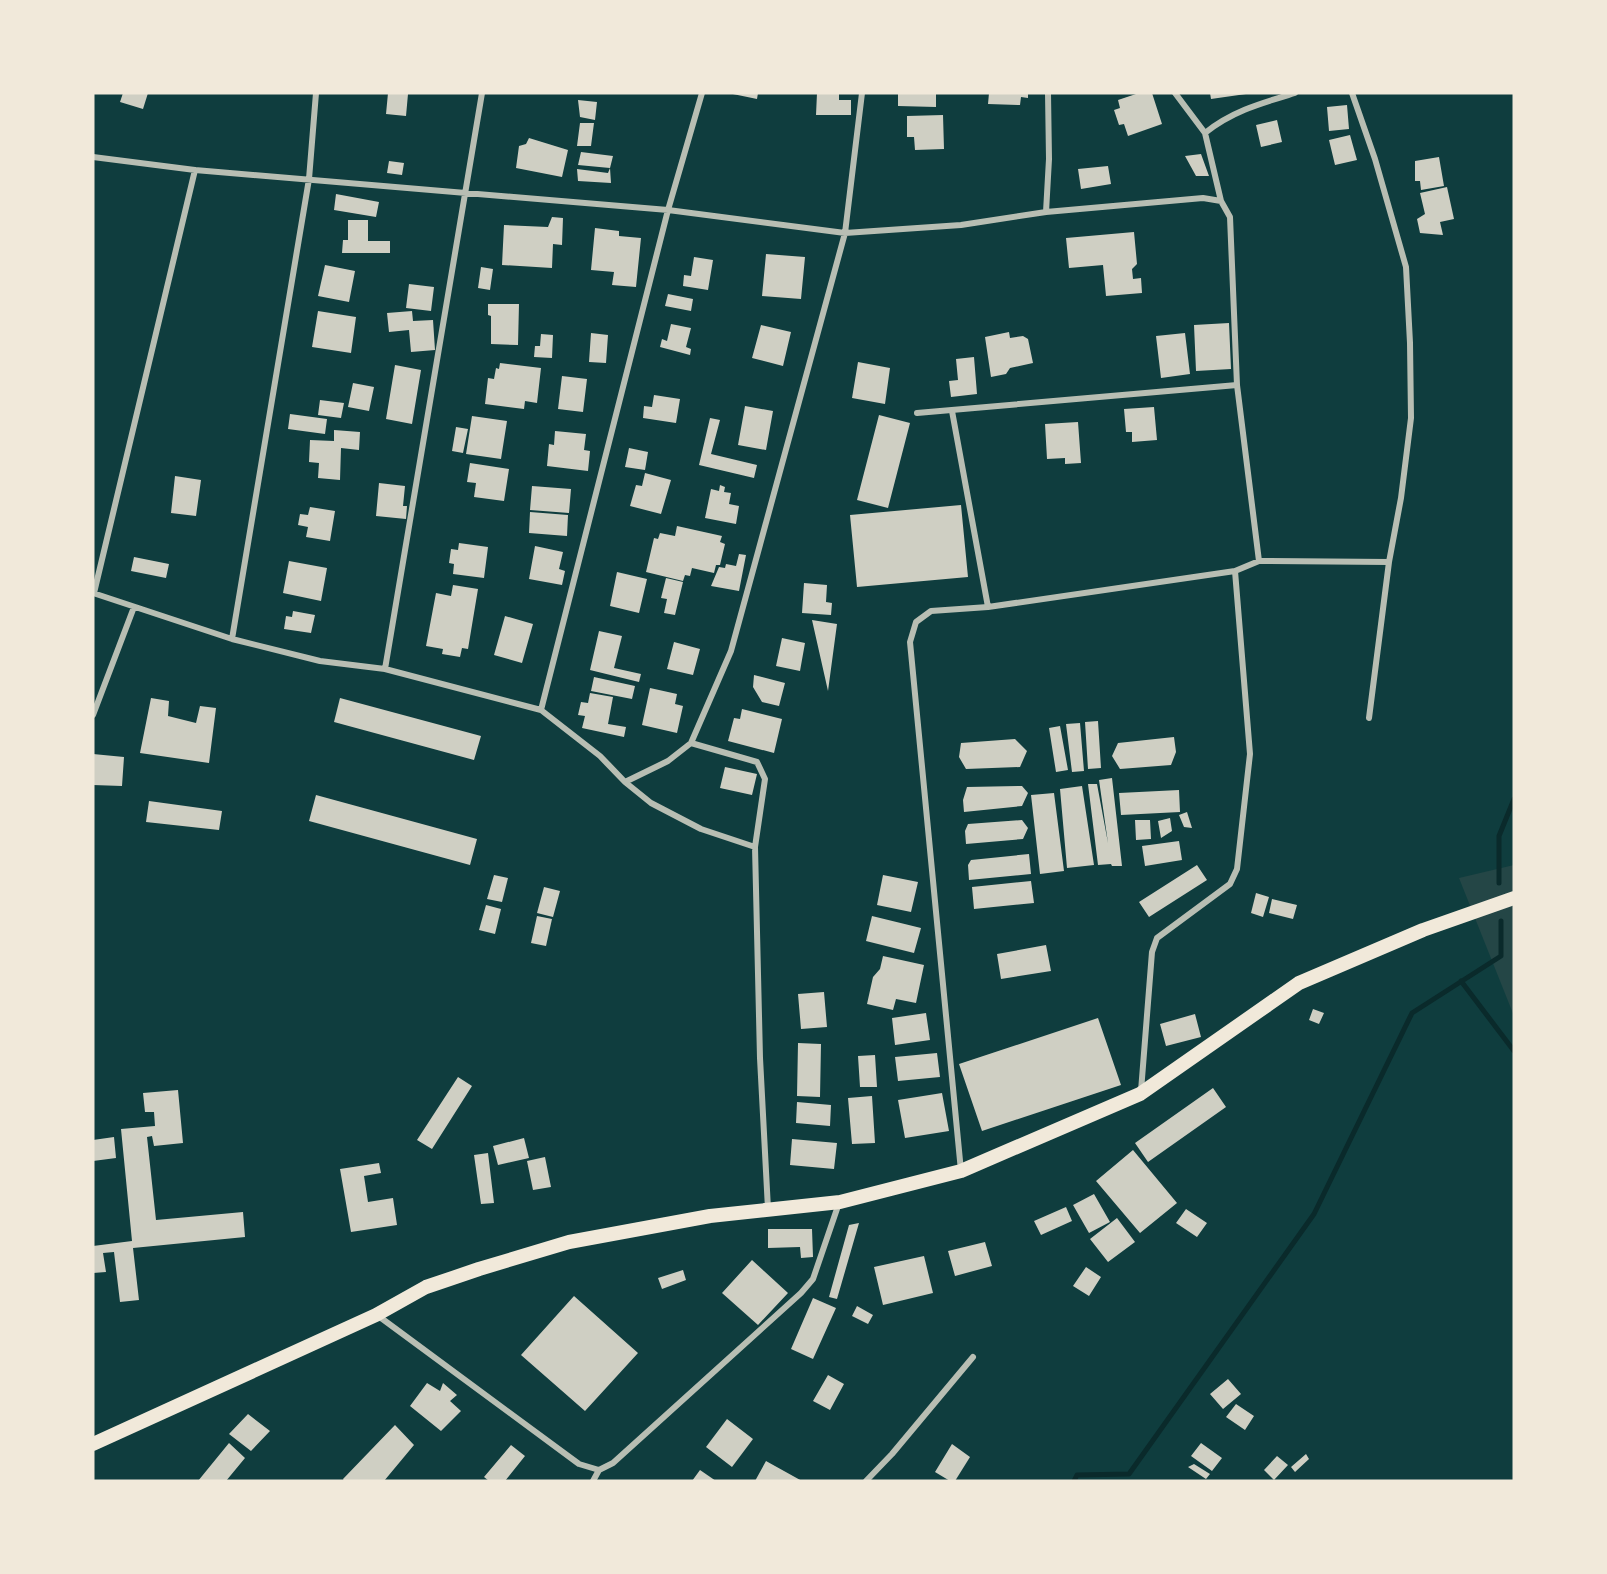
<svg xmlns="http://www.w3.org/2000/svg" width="1607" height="1574" font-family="Ubuntu,sans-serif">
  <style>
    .green { fill: #244646 }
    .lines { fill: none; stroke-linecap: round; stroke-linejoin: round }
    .stream { stroke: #0a2a2b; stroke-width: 5 }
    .building { fill: #cfcfc3 }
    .minor { stroke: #b8beb3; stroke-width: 6 }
    .primary { stroke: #f1e9da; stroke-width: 14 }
  </style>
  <rect width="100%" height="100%" fill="#0f3d3e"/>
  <path class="green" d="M1514 865V1016L1459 878Z"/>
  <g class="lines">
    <path class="stream" d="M1499 883V836L1514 799
      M1461 981 1514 1051
      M1074 1481 1077 1475 1129 1474 1314 1214 1412 1013 1501 956V921"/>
  </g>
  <path class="building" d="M123 93H148L143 109 120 102Z
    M388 93 408 94 406 116 386 114Z
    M728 93H758L757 99Z
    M817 93H839V100H851V115H816Z
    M898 93H936V107L898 106Z
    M989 93H1028V98L1021 97 1020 105 988 104Z
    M1139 93H1152L1162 124 1128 136 1124 124 1119 125 1114 110 1120 108 1118 100Z
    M1210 93H1246V94L1211 99Z
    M578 100 597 102 595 120 580 117Z
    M1347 105 1349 129 1329 131 1327 107Z
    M943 115 944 149 915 150 914 137H907V116Z
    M1277 120 1282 142 1261 147 1256 125Z
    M580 123H594L591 146H577Z
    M1350 135 1357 160 1335 165 1329 140Z
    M529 138 568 150 562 177 516 168 519 146 526 144Z
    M581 152 613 156 610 168 578 165Z
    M1201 154 1209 176H1196L1185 156Z
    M1439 157 1444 186 1421 190 1420 181H1415V161Z
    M389 161 404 163 402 175 387 173Z
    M1108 166 1111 184 1081 189 1078 169Z
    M610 168 611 183 578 181 577 169 608 173Z
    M1447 187 1454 219 1440 222 1443 235 1420 233 1417 219 1425 214 1420 193Z
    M336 194 379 202 376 217 334 210Z
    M552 217 563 218 562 245 553 244 552 268 502 265 504 225 548 227Z
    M348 220H368V241H390V253H342L343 240H348Z
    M595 228 619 231V236L641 238 636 287 612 285 614 272 591 270Z
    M1134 232 1137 264 1132 269 1133 279 1141 278 1142 293 1106 296 1103 265 1069 268 1066 238Z
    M766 254 805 257 801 299 762 296Z
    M694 257 713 260 708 290 683 286 684 275 691 276Z
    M325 265 355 271 349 302 318 296Z
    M481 267 493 269 490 290 478 288Z
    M409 284 434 287 431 311 406 308Z
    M668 294 693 299 691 311 665 306Z
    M488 304H519L518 345 491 344V316L488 315Z
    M318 311 356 317 351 353 312 347Z
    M412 311 413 321 433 320 435 350 411 352 409 330 389 332 387 313Z
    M1229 323 1231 369 1196 371 1194 325Z
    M671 324 691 328 686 347 691 349 690 355 660 347 662 339 667 341Z
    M761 325 791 332 783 366 752 358Z
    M1009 332 1010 338 1023 336 1028 339 1033 363 1010 368 1006 374 991 377 985 337Z
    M591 333 608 335 606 363 589 362Z
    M1185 333 1190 374 1161 378 1156 336Z
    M541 334 553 335 552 358 534 357 535 346H540Z
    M974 357 977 394 951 397 949 381 958 380 956 359Z
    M858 362 890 368 885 404 852 398Z
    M500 363 541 368 537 403 525 401 524 409 485 404 488 378 494 379 496 368 499 369Z
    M395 365 421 370 412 424 386 419Z
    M562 376 587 379 583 412 558 409Z
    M353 383 374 387 369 411 348 407Z
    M654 395 680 399 676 423 643 418 644 406 652 407Z
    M320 400 344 403 341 418 318 415Z
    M745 406 773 411 766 450 738 445Z
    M1154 407 1157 440 1132 442V432H1126L1124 409Z
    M290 414 327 419 325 434 288 429Z
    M879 415 910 423 888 508 857 500Z
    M472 416 507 421 501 459 466 454Z
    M710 418 720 420 711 454 757 465 754 478 699 465Z
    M1078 422 1081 463 1065 464V458L1047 459 1045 424Z
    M456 427 468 429 463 453 452 451Z
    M334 430 360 432 359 450 341 448 340 480 318 478 319 463 309 462 310 440 334 441Z
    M555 431 586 434 584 450 590 451 588 471 547 466 549 444 554 445Z
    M629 448 648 452 645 470 625 467Z
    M470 463 509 469 504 501 474 497 476 483 467 482Z
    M645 473 671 480 661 514 630 506 636 485 642 486Z
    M175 476 201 480 196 516 171 513Z
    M379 483 405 486 403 506H407L406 519 376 516Z
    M720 485 725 487 724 492 731 493 729 504 739 506 736 524 705 518 711 489 719 491Z
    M532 486 571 489 569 513 530 510Z
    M961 505 968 577 857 587 850 515Z
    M310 507 335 511 330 541 306 537 308 527 298 525 300 514 308 515Z
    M530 512 568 515 567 536 529 533Z
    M677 526 722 536 720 542 725 544 720 565H716L714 573 692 568 690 576 685 575 683 581 646 572 654 538 658 539 660 533 675 536Z
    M459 543 488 547 484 578 453 574 454 564 449 563 451 549 458 550Z
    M535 546 563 552 559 569 565 571 562 585 529 579Z
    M739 554 746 555 739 591 711 586 719 567 725 568 726 564 736 566Z
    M134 557 169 564 166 578 131 571Z
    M289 561 327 568 321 601 283 593Z
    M617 572 647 579 639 613 610 606Z
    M666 578 683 582 675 615 664 613 667 599 661 598Z
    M804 583 827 585 826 602 832 603 831 615 802 613Z
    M453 585 478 589 468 649 462 648 460 657 442 654 443 649 426 646 436 593 451 596Z
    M293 611 315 615 311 633 284 629 286 616 292 617Z
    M505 616 533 624 522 663 494 655Z
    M812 620 837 624 828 691Z
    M599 631 622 636 614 668 641 674 639 682 590 670Z
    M782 638 805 643 800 671 776 666Z
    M674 642 700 649 693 675 667 669Z
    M754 675 785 683 779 706 762 702 753 687Z
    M594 677 635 686 632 699 591 691Z
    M650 688 677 694 675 704 683 706 677 733 642 725Z
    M590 693 613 697 608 724 626 727 624 737 582 728 585 716 578 715 581 702 588 703Z
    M151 698 169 701 168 716 196 723 200 706 216 708 209 763 140 753Z
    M340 698 481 736 474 760 334 722Z
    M742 709 782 719 774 753 728 741 734 718 740 719Z
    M1098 721 1101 768 1088 769 1085 722Z
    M1080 723 1084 771 1072 772 1066 724Z
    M1060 726 1068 770 1056 772 1049 728Z
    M1174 737 1176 752 1171 765 1120 769 1112 756 1118 743Z
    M1015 739 1027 751 1020 767 966 769 959 757 961 743Z
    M93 754 124 757 122 786 93 785Z
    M725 767 757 774 752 795 720 788Z
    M1112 778 1122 866H1112L1111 864 1098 865 1088 784H1097L1108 843 1099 780Z
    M1022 786 1028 793 1022 806 964 812 963 800 967 787Z
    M1082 786 1094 865 1067 868 1060 789Z
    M1179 790 1180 812 1121 815 1119 793Z
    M1054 793 1064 871 1040 874 1031 795Z
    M316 795 477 839 470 865 309 821Z
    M149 801 222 811 219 830 146 822Z
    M1187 812 1192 828 1184 827 1179 815Z
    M1170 818 1172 831 1161 838 1158 821Z
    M1022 820 1028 828 1023 839 966 844 965 831 968 824Z
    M1135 820H1150L1151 839 1136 840Z
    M1179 841 1182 860 1145 866 1142 846Z
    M1029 854 1031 874 969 880 968 865 971 860Z
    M1197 865 1207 880 1149 917 1139 902Z
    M494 875 508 878 502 902 487 899Z
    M883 875 918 882 911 912 877 905Z
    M1031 881 1034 903 974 909 972 887Z
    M544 887 560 891 553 917 537 913Z
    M1256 893 1269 897 1263 917 1251 913Z
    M1272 899 1297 905 1293 919 1269 913Z
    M486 905 501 909 495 934 479 930Z
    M537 916 552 919 546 946 531 943Z
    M872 916 921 928 914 953 866 941Z
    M1046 945 1051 971 1001 979 997 954Z
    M883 956 924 965 916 1003 896 999 893 1010 867 1004 873 977 880 969Z
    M824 992 827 1027 801 1029 798 994Z
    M1313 1009 1324 1013 1319 1024 1309 1020Z
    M926 1013 930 1040 895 1045 892 1018Z
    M1195 1014 1201 1037 1166 1046 1160 1024Z
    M1098 1018 1121 1085 982 1131 959 1064Z
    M798 1043 821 1044 820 1097 797 1096Z
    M937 1053 940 1077 898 1081 895 1057Z
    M875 1055 877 1087H860L858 1056Z
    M458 1077 472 1086 432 1149 417 1140Z
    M1213 1088 1226 1107 1148 1162 1135 1143Z
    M178 1090 183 1143 154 1146 152 1136 147 1137 156 1220 243 1212 245 1237 133 1248 139 1300 120 1302 114 1252 103 1253 106 1272 93 1273V1246L132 1241 121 1129 155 1126 154 1112H145L143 1093Z
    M942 1093 949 1131 905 1138 898 1100Z
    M872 1096 875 1143 852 1144 848 1098Z
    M797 1102 831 1105 830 1126 796 1123Z
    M114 1137 116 1158 93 1161V1140Z
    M524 1138 529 1158 498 1165 493 1146Z
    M792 1139 837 1143 834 1169 790 1165Z
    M1133 1150 1177 1203 1140 1233 1096 1181Z
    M488 1153 494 1203 481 1204 474 1155Z
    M545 1157 551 1187 533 1190 527 1161Z
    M379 1163 381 1173 364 1176 368 1202 393 1198 397 1225 351 1232 340 1169Z
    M1094 1194 1110 1222 1089 1233 1073 1205Z
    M1066 1207 1072 1221 1041 1235 1034 1221Z
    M1186 1209 1207 1223 1197 1237 1176 1223Z
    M1117 1218 1135 1242 1108 1262 1090 1239Z
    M859 1223 837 1299 829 1297 849 1225Z
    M768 1229H812L813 1257 801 1258 800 1247 768 1248Z
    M985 1242 992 1266 955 1276 948 1251Z
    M924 1256 933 1293 883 1305 874 1267Z
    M752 1260 788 1293 758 1325 722 1293Z
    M1086 1267 1101 1277 1089 1296 1073 1286Z
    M683 1270 686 1280 662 1289 658 1278Z
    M574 1296 638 1353 585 1411 521 1355Z
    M813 1298 836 1308 813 1359 791 1349Z
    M857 1306 873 1315 868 1324 852 1316Z
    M828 1375 844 1384 830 1410 813 1401Z
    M1228 1379 1241 1394 1223 1409 1210 1394Z
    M427 1383 440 1391 443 1383 457 1395 450 1401 461 1411 441 1431 410 1406Z
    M1236 1404 1254 1416 1245 1430 1226 1417Z
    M248 1414 270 1431 251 1451 229 1434Z
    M727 1419 753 1439 732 1467 706 1447Z
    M395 1425 414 1445 384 1481H344L343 1479Z
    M229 1443 245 1458 226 1481H198Z
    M1201 1443 1222 1458 1212 1471 1191 1456Z
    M952 1444 970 1457 955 1481H950L935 1472Z
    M511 1445 525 1456 505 1481H489L484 1477Z
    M1306 1454 1309 1459 1295 1472 1291 1467Z
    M1277 1456 1288 1465 1274 1480 1264 1470Z
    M766 1461 802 1481H755Z
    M1194 1464 1210 1474 1206 1479 1188 1467Z
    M700 1470 716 1481H692Z"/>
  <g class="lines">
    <path class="minor" d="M1175 93 1205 133
      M1352 93 1375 159 1406 267 1410 343 1411 418 1401 498 1389 562 1369 718
      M93 157 195 170 668 210 845 233 961 225 1046 212 1203 198 1221 201
      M1046 212 1049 159 1048 93
      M952 411 988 607
      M917 413 1237 385
      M1259 561 1237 385 1230 217 1221 201 1205 133C1232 111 1262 103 1295 93
      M93 593 232 639 320 661 385 669 541 710 600 756 625 782 651 803 701 829 755 847
      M94 593 195 170
      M232 639 309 179 316 93
      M385 669 482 93
      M541 710 668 210 702 93
      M93 715 134 607
      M691 743 757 762 765 779 755 847 760 1058 768 1209
      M625 782 668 761 691 743 731 651 845 233 862 93
      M1141 1091 1152 952 1157 938 1230 884 1237 869 1250 754 1235 571
      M961 1171 910 642 916 622 931 611 988 607 1235 571 1259 561 1389 562
      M377 1315 579 1464 599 1470
      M593 1481 599 1470 613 1463 801 1293 813 1279 839 1203
      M866 1481 892 1454 973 1357"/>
    <path class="primary" d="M93 1444 376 1315 426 1287 479 1269 569 1242 710 1216 840 1202 961 1171 1140 1094 1299 983 1423 930 1514 898"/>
  </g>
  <rect width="1607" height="1574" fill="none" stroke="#f1e9da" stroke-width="189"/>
</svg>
